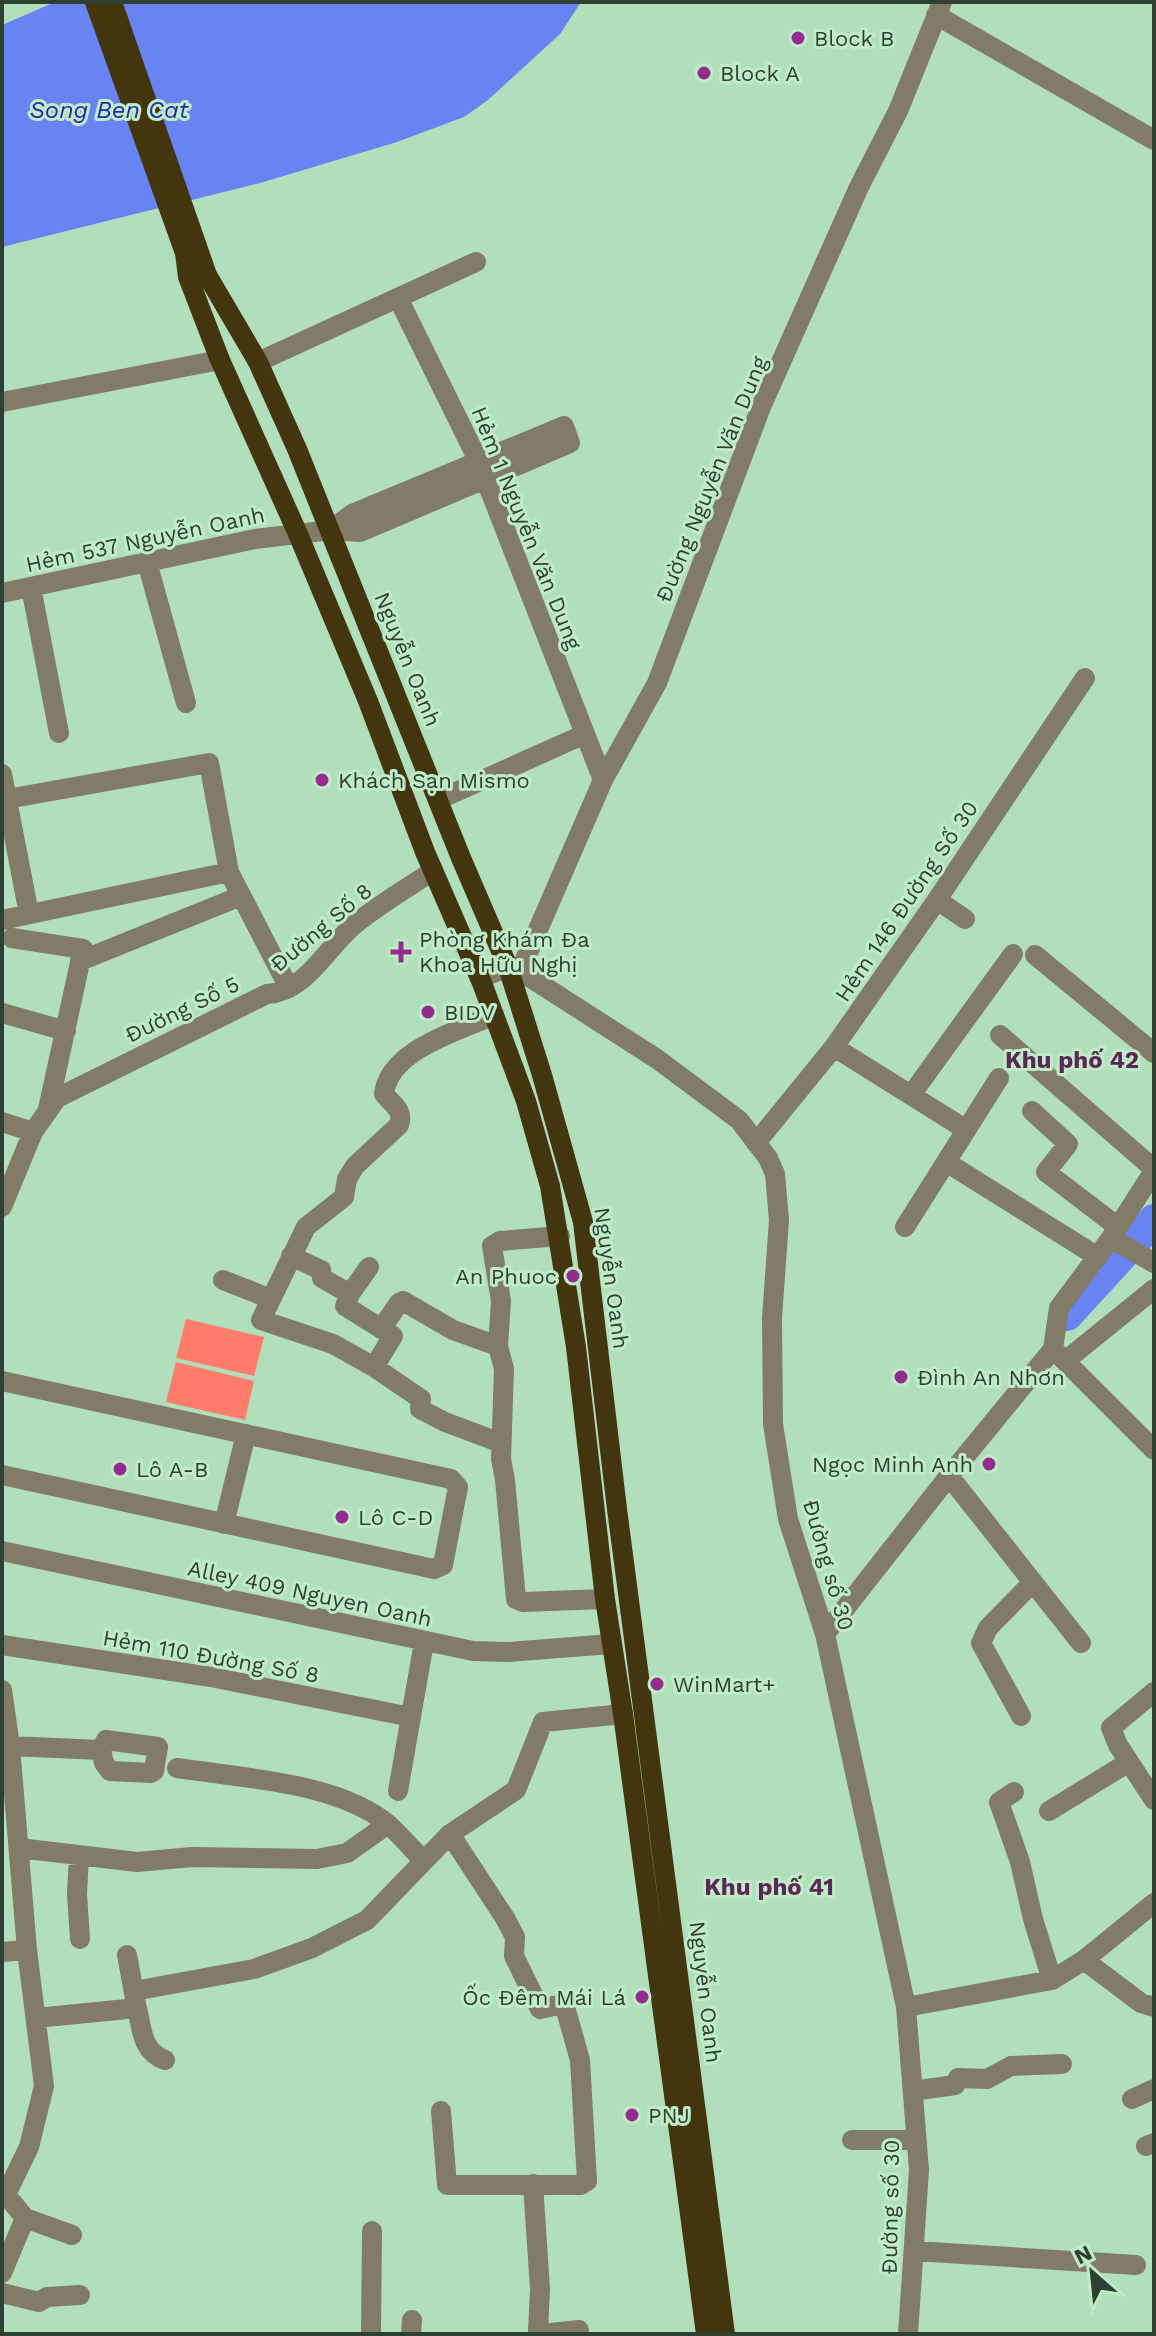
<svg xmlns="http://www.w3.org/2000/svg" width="1156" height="2336" font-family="'Work Sans',sans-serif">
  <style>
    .green { fill: #fe7c69 }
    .water { fill: #6884f2 }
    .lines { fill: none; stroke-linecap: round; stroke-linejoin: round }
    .river { stroke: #6884f2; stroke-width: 32 }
    .minor { stroke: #827b67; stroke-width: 20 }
    .major { stroke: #43360e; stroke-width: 20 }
    .poi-dot { fill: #942b8f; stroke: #bfecc7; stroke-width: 3 }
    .labels { text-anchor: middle; stroke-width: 6; stroke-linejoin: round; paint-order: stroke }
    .poi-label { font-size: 22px; fill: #2e4031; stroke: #bfecc7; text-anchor: start }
    .street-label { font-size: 22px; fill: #2e4031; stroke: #bfecc7 }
    .water-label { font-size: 24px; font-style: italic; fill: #232aa9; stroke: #bfecc7 }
    .neighbourhood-label { font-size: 24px; font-weight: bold; fill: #5a2756; stroke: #bfecc7 }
  </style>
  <rect width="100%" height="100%" fill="#b2dfbb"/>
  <path class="green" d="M186 1319 264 1337 254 1376 176 1358Z
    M176 1362 254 1381 245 1420 166 1402Z"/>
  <path class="water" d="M55 2H581L560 34 488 100 464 117 397 142 260 183 2 247V25Z"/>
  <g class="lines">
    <path class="river" d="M1067 1315 1154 1220"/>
    <path class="minor" d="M936 15 1154 140
      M398 298 478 460 603 780
      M258 362 476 262
      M2 402 220 360
      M147 562 186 703
      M31 587 59 733
      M2 593 255 539 331 530 360 532 570 443 564 426 352 514 331 530
      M2 774 29 914
      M7 799 209 763 229 872
      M438 800 585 734
      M937 900 965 919
      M2 920 229 872 289 988
      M12 938 83 949 48 1109
      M1035 955 1154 1053
      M80 961 241 896
      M520 971 603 780 657 683 761 407 859 187 898 111 942 2
      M481 978 508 967 520 971 657 1059 739 1120 768 1158 775 1174 779 1220 772 1318 773 1424 788 1519 825 1634 906 2007 919 2170 908 2334
      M2 1013 66 1031
      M494 1015C458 1031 389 1050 384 1094 393 1105 404 1110 399 1125L355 1166 347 1179 344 1197 306 1227 261 1320 333 1344 374 1367 421 1399 420 1409 445 1422 501 1443
      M1000 1035 1154 1169
      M834 1047 965 1129
      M911 1095 1013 954
      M1032 1111 1068 1144 1046 1172 1118 1227
      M2 1122 33 1132
      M756 1143 834 1047 937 900 1085 678
      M946 1162 1098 1257
      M2 1207 33 1132 57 1098 267 994C306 992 327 947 354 925 378 905 407 888 433 871
      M905 1227 999 1078
      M560 1236 500 1241 492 1246 501 1301 498 1346 504 1369 501 1459 505 1480 516 1599 523 1602 605 1599
      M1111 1238 1154 1263
      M291 1256 321 1270 322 1278 350 1294 345 1306 393 1336 374 1367
      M223 1280 271 1299
      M350 1294 369 1267
      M381 1329 399 1303 403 1301 453 1330 498 1346
      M1053 1349 1154 1450
      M1065 1361 1154 1289
      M2 1381 451 1479 458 1487 443 1565 434 1569 2 1475
      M949 1476 1081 1643
      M224 1524 246 1434
      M2 1551 473 1651 507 1652 611 1644
      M825 1634 949 1476 1053 1349 1059 1308 1111 1238 1154 1171
      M2 1645 211 1677 411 1717
      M2 1690 10 1746 27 1950 44 2086 29 2147 9 2188 2 2191
      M1154 1692 1111 1728 1118 1745 1154 1800
      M1021 1716 981 1643 988 1628 1033 1582
      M106 1740 158 1747 154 1771 151 1773 110 1771 104 1763 101 1750Z
      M10 1746 101 1750
      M177 1768C241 1778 339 1782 389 1825 401 1836 412 1849 424 1861
      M398 1791 424 1642
      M1014 1792 999 1802 1020 1862 1033 1919 1052 1980
      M1049 1811 1129 1762
      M19 1848 137 1862 192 1857 317 1859 347 1853 388 1824
      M79 1855 77 1894 80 1939
      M2 1952 27 1950
      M127 1955 136 2004
      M1084 1960 1141 2003 1154 2007
      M134 1991 254 1969 312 1948 367 1920 450 1834 516 1790 543 1722 623 1714
      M906 2007 1052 1980 1084 1960 1154 1903
      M36 2018 137 2008C142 2029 142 2052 165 2060
      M913 2091 955 2085 958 2078 987 2079 1011 2066 1062 2064
      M1132 2099 1154 2089
      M441 2111 447 2185H581L587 2181 580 2060 565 2007 563 2004 540 2009 514 1956 515 1937 505 1918 450 1834
      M852 2140H916
      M1146 2146 1154 2143
      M533 2184 540 2289 538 2331 541 2334 579 2330
      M3 2191 25 2218 72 2235
      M915 2251 1136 2265
      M2 2273 25 2218
      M2 2293 39 2302 47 2297 80 2295
      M371 2334 372 2231
      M411 2334 412 2320"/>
    <path class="major" d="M95 2 185 253 188 277 220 360 298 534 368 701 425 852 482 983 526 1101 550 1186 576 1347 605 1599 623 1714 706 2334
      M112 2 207 275 258 362 297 449 461 858 508 967 542 1075 583 1222 617 1509 725 2334"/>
  </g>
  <g class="poi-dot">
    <circle cx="798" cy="38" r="8"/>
    <circle cx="704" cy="73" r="8"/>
    <circle cx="322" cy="780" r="8"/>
    <path d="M397 940h8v8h8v8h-8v8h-8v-8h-8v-8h8z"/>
    <circle cx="428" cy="1012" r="8"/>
    <circle cx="573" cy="1276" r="8"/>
    <circle cx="901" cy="1377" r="8"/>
    <circle cx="989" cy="1464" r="8"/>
    <circle cx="120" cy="1469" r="8"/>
    <circle cx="342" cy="1517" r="8"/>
    <circle cx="657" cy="1684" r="8"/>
    <circle cx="642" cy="1997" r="8"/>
    <circle cx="632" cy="2115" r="8"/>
  </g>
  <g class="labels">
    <g class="poi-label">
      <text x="814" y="46">Block B</text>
      <text x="720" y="81">Block A</text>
      <text x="338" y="788">Khách Sạn Mismo</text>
      <text x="419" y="947">Phòng Khám Đa<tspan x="419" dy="25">Khoa Hữu Nghị</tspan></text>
      <text x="444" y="1020">BIDV</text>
      <text x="557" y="1284" text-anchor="end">An Phuoc</text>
      <text x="917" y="1385">Đình An Nhơn</text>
      <text x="973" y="1472" text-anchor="end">Ngọc Minh Anh</text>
      <text x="136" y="1477">Lô A-B</text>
      <text x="358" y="1525">Lô C-D</text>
      <text x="673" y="1692">WinMart+</text>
      <text x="626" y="2005" text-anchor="end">Ốc Đêm Mái Lá</text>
      <text x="648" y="2123">PNJ</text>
    </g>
    <g class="street-label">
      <text transform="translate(711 479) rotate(-68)" y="8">Đường Nguyễn Văn Dung</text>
      <text transform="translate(527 528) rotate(68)" y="8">Hẻm 1 Nguyễn Văn Dung</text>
      <text transform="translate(145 539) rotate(-12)" y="8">Hẻm 537 Nguyễn Oanh</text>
      <text transform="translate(408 659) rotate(68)" y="8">Nguyễn Oanh</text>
      <text transform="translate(906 901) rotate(-56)" y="8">Hẻm 146 Đường Số 30</text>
      <text transform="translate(321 927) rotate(-40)" y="8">Đường Số 8</text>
      <text transform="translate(182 1009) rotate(-26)" y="8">Đường Số 5</text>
      <text transform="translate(612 1278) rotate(82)" y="8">Nguyễn Oanh</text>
      <text transform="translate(829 1565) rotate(74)" y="8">Đường số 30</text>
      <text transform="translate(310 1593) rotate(12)" y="8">Alley 409 Nguyen Oanh</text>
      <text transform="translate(211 1656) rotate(10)" y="8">Hẻm 110 Đường Số 8</text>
      <text transform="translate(706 1992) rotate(83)" y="8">Nguyễn Oanh</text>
      <text transform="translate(890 2207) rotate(-89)" y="8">Đường số 30</text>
    </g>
    <g class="water-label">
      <text x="109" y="118">Song Ben Cat</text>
    </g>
    <g class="neighbourhood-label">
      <text x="1072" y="1068">Khu phố 42</text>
      <text x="769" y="1895">Khu phố 41</text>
    </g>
  </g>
  <rect width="1156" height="2336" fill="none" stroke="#2e4031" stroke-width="8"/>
  <g transform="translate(1092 2272) rotate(333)" stroke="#bfecc7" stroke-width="6" paint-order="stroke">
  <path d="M0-6L14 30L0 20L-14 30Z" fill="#2e4031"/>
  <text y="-12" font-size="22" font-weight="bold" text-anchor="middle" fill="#2e4031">N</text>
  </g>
</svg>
